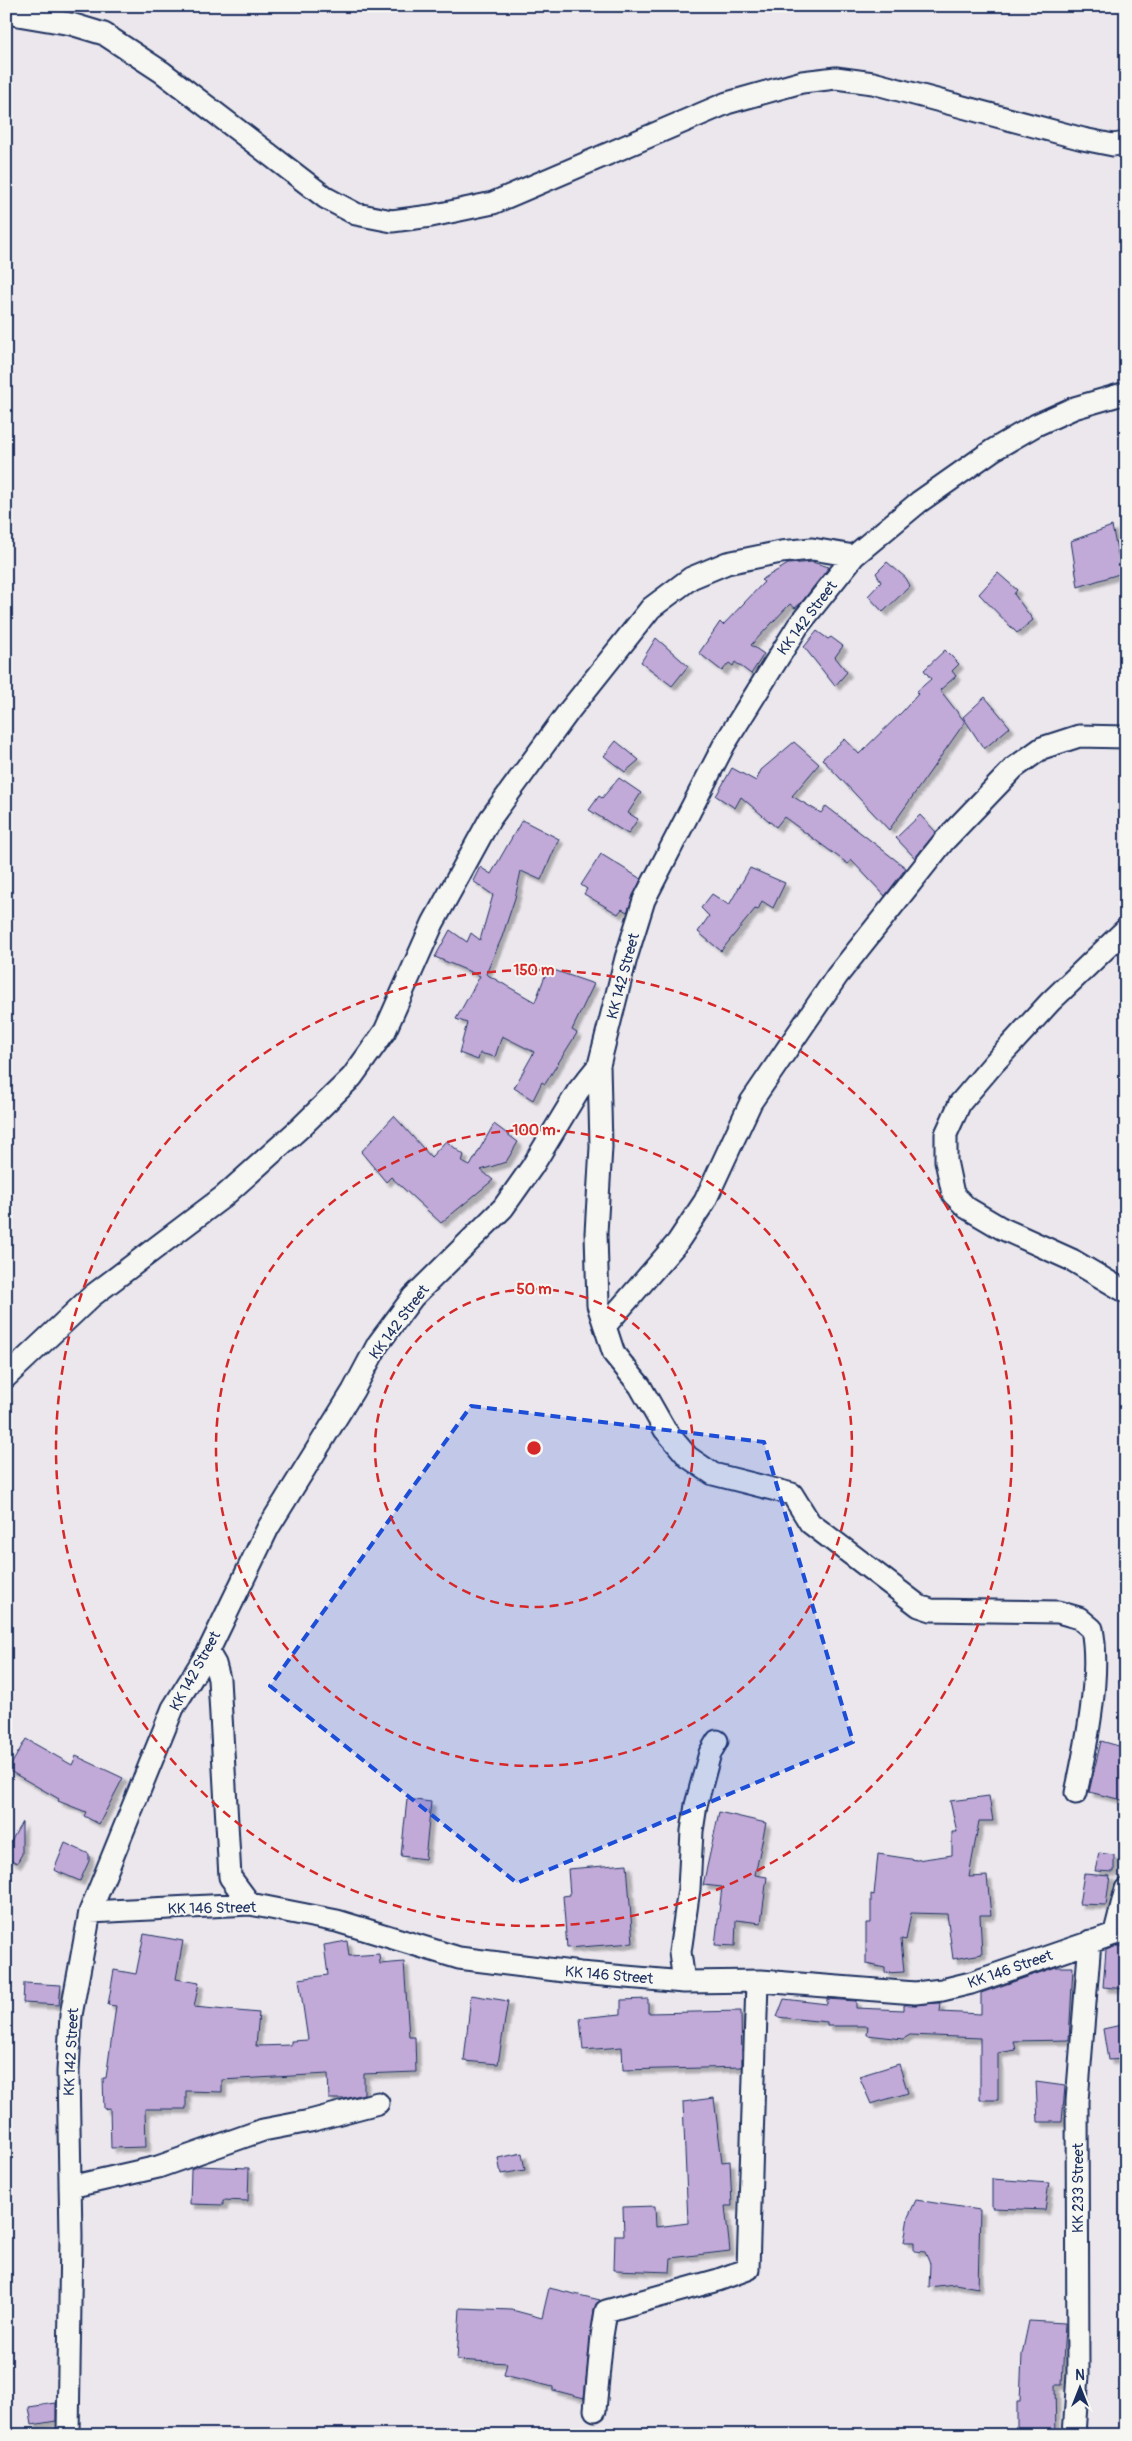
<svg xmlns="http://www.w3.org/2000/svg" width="1132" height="2441" font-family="Pangolin,sans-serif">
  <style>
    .building { fill: #c1a9d8; stroke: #1b2f5e; filter: url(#shadow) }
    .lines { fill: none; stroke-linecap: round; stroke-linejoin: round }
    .street-casing { stroke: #1b2f5e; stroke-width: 25 }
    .street { stroke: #f6f6f2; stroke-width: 21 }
    .marked { fill: #1d4ed8; fill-opacity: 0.2; stroke: #1d4ed8; stroke-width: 4; stroke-dasharray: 10 6; stroke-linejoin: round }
    .ring { fill: none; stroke: #d62828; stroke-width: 2.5; stroke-dasharray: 9 6 }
    .labels { text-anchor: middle; stroke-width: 4; stroke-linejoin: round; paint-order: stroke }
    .street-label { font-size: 15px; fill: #1b2f5e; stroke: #f6f6f2 }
    .centre { fill: #d62828; stroke: #f6f6f2; stroke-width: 2.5 }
    .ring-label { font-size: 15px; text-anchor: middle; font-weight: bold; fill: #d62828; stroke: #f6f6f2; stroke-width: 4; stroke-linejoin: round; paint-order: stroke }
  </style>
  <defs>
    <filter id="shadow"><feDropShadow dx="4.5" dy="4.5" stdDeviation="1" flood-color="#0004"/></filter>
  </defs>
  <rect width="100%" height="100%" fill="#ebe7ed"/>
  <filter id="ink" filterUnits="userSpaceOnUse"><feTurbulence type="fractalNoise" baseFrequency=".02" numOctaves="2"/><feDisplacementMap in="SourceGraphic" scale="10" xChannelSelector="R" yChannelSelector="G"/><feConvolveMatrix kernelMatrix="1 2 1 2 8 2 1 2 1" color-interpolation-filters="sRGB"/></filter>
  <g filter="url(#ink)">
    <path class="building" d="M1112 526 1122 573 1078 587 1071 541Z
      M812 562 829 567 801 603 795 608 790 604 751 645 764 654 751 674 735 662 733 666 729 663 722 671 699 653 720 622 723 625 764 582 761 580 788 564Z
      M887 562 906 578 910 586 883 612 868 596 881 582 876 573Z
      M998 573 1017 590 1014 594 1033 620 1017 633 979 594Z
      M817 631 828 639 831 637 843 646 835 657 847 672 835 686 804 647Z
      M656 638 688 666 672 686 641 662Z
      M945 650 959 664 952 671 956 676 940 690 965 722 889 830 822 759 845 739 859 754 903 711 918 694 916 692 931 679 924 670Z
      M985 697 1010 727 984 749 963 717Z
      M616 741 639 760 625 772 604 756Z
      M794 742 819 764 792 796 821 813 826 806 906 868 885 896 851 860 848 864 784 817 776 827 741 797 735 808 716 796 732 768 756 781 761 770Z
      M619 778 641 793 628 813 638 819 628 834 589 810 599 796 602 798Z
      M920 815 936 832 915 858 896 838Z
      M522 820 559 839 541 880 521 871 515 898 502 937 486 974 535 1002 548 968 594 984 572 1030 577 1033 545 1084 542 1082 533 1100 514 1088 534 1052 502 1036 495 1057 480 1053 478 1060 459 1053 467 1023 456 1019 480 976 435 957 450 930 467 942 471 933 480 940 493 895 473 881 480 867 491 874Z
      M601 854 641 879 627 912 622 909 618 914 584 894 587 889 581 885Z
      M750 868 785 883 773 908 762 901 758 910 755 909 721 951 698 932 709 916 701 908 712 894 729 905Z
      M394 1116 431 1157 446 1141 464 1155 462 1162 470 1166 494 1124 518 1142 506 1162 481 1170 493 1180 441 1223 391 1177 386 1182 361 1152Z
      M26 1739 72 1765 76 1756 123 1778 99 1824 84 1816 86 1812 58 1801 59 1799 8 1770Z
      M1101 1741 1126 1748V1801L1089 1792Z
      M989 1796 993 1821H979L969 1877 987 1876 991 1915H980L982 1954 953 1959 947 1914 911 1913 906 1940 901 1939 904 1972 885 1973V1968L866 1964V1923H871V1894L874 1895 878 1854 917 1860 952 1855V1832H957L950 1801Z
      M407 1799 431 1802 425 1859 401 1856Z
      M719 1812 766 1823 755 1875 767 1877 761 1923 736 1920 735 1946 715 1945 722 1887 703 1885Z
      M22 1822V1854L17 1863 6 1857V1850Z
      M65 1843 89 1854V1861L80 1881 54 1870Z
      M1099 1853 1114 1855V1872L1095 1871Z
      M627 1864 633 1943 567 1948 563 1896 570 1895 568 1869Z
      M1084 1874 1110 1876 1106 1905 1079 1904Z
      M144 1934 183 1941 176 1979 199 1983 194 2007 259 2013 256 2046 291 2045V2041L308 2040 299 1979 328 1975 324 1945 347 1941 349 1956 379 1954 380 1964 404 1962 409 2037H415L416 2072 364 2074V2094L344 2099H329L328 2074 222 2080V2092L186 2091V2109H145L146 2147 111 2148 110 2108 104 2109 103 2078H106L116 2006 108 2005 114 1970 136 1974Z
      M1117 1946H1126V1989L1103 1987 1106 1950Z
      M1056 1967H1073L1069 2040 1014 2041 1016 2050 998 2053V2100H980V2038L910 2035 903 2039 867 2035 868 2026H827V2022L777 2017 784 1999 827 2004V1999L856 2001V2008L904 2010V2005L941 2003 940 2012 981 2014V1993Z
      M24 1983 61 1985 59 2005 23 2003Z
      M471 1995 508 2001 498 2064 464 2061Z
      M648 1999V2013L741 2011 742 2067 623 2070 622 2047 583 2050 580 2018 621 2014V2000Z
      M1126 2024V2059L1108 2060 1103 2029Z
      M899 2064 908 2093 871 2104 859 2076Z
      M1036 2082 1065 2086 1062 2122H1038Z
      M714 2098 722 2162 730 2161 732 2206H725L730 2251 671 2258 670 2272 614 2270 615 2235H624L623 2207 655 2206 656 2227 688 2223 683 2102Z
      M522 2153 525 2170 501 2174 498 2158Z
      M198 2166 249 2168 248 2201 223 2200V2205L190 2204 191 2169Z
      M992 2179 1049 2183 1045 2210 992 2208Z
      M916 2200 980 2210 978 2288 955 2284 929 2287 930 2264 925 2252 914 2251V2242H904L908 2217Z
      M549 2288 600 2300 594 2309 584 2398 553 2390V2387L504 2375 507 2363 457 2360 460 2308 512 2310 542 2318Z
      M1029 2321 1065 2323 1062 2385H1055L1056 2435H1017V2402H1020L1022 2354Z
      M56 2403V2421L32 2425 29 2407Z"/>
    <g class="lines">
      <defs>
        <path id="street" d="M6 13 71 24 104 34 162 72 326 198 356 214 392 221 431 216 493 203 727 103 802 82 836 78 873 83 1083 139 1113 145 1126 143
          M1126 929 1050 1002 995 1062 960 1103 946 1134V1161L953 1194 967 1208 1001 1228 1072 1260 1126 1292
          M599 1065 601 1147 596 1233 598 1305 614 1354 640 1386 665 1430 688 1457 713 1474 792 1494 810 1523 919 1606 931 1610 1058 1612 1079 1618 1092 1629C1101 1675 1086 1747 1076 1793
          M605 1326 677 1243 705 1201 751 1102 837 976 944 841 1014 768 1042 748 1079 736 1126 737
          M6 1377 92 1296 223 1197 300 1128 352 1077 385 1031 433 923 490 819 569 711 651 608 691 578 727 563 781 552 812 549 854 556
          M208 1652 215 1664 219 1679 230 1877 250 1904
          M90 1912 250 1904 337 1921 459 1958 580 1973 684 1982 761 1981 915 1993 942 1990 971 1983 1126 1930
          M1115 1932 1126 1889
          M684 1982 680 1952 689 1889 692 1831 696 1805 710 1753 717 1741
          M70 2187 158 2167 263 2130 310 2121 378 2103
          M595 2410 602 2336 606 2311 718 2280 748 2269 757 1982
          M68 2435 71 2236 68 2072 71 2015 90 1912 173 1708 208 1652 268 1528 353 1391 378 1344 413 1297 503 1208 532 1167 578 1091 599 1065 626 958 644 900 724 745 798 626 854 556 919 502 993 450 1036 425 1074 408 1126 393
          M1074 2435 1078 2374 1077 2101 1090 1941"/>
      </defs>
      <use href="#street" class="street-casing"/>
      <use href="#street" class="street"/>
    </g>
  </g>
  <path class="marked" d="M471 1406 764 1442 853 1742 517 1883 270 1686Z"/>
  <g class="ring">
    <circle cx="534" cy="1448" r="159"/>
    <circle cx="534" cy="1448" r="318"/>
    <circle cx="534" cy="1448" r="478"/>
  </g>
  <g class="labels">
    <g class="street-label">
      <text transform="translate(807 618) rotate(-53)" y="5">KK 142 Street</text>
      <text transform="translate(623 976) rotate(-75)" y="5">KK 142 Street</text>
      <text transform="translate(399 1322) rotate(-53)" y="5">KK 142 Street</text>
      <text transform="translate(195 1671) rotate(-61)" y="5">KK 142 Street</text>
      <text transform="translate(212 1908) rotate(-1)" y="5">KK 146 Street</text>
      <text transform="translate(1010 1969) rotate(-19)" y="5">KK 146 Street</text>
      <text transform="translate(609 1975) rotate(5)" y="5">KK 146 Street</text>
      <text transform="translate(71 2052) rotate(-87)" y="5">KK 142 Street</text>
      <text transform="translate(1078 2188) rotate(-90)" y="5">KK 233 Street</text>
    </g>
  </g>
  <circle cx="534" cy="1448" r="8" class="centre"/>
  <g class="ring-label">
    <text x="534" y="975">150 m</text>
    <text x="534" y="1135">100 m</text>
    <text x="534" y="1294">50 m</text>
  </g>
  <rect width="1132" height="2441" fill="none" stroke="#f6f6f2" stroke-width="25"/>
  <rect x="12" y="12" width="1107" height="2416" fill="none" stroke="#1b2f5e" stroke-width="2" filter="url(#ink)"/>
  <g transform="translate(1080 2388)" stroke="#f6f6f2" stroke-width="4" paint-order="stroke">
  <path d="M0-4L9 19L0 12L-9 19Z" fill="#1b2f5e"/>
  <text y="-8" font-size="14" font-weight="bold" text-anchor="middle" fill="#1b2f5e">N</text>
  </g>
</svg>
